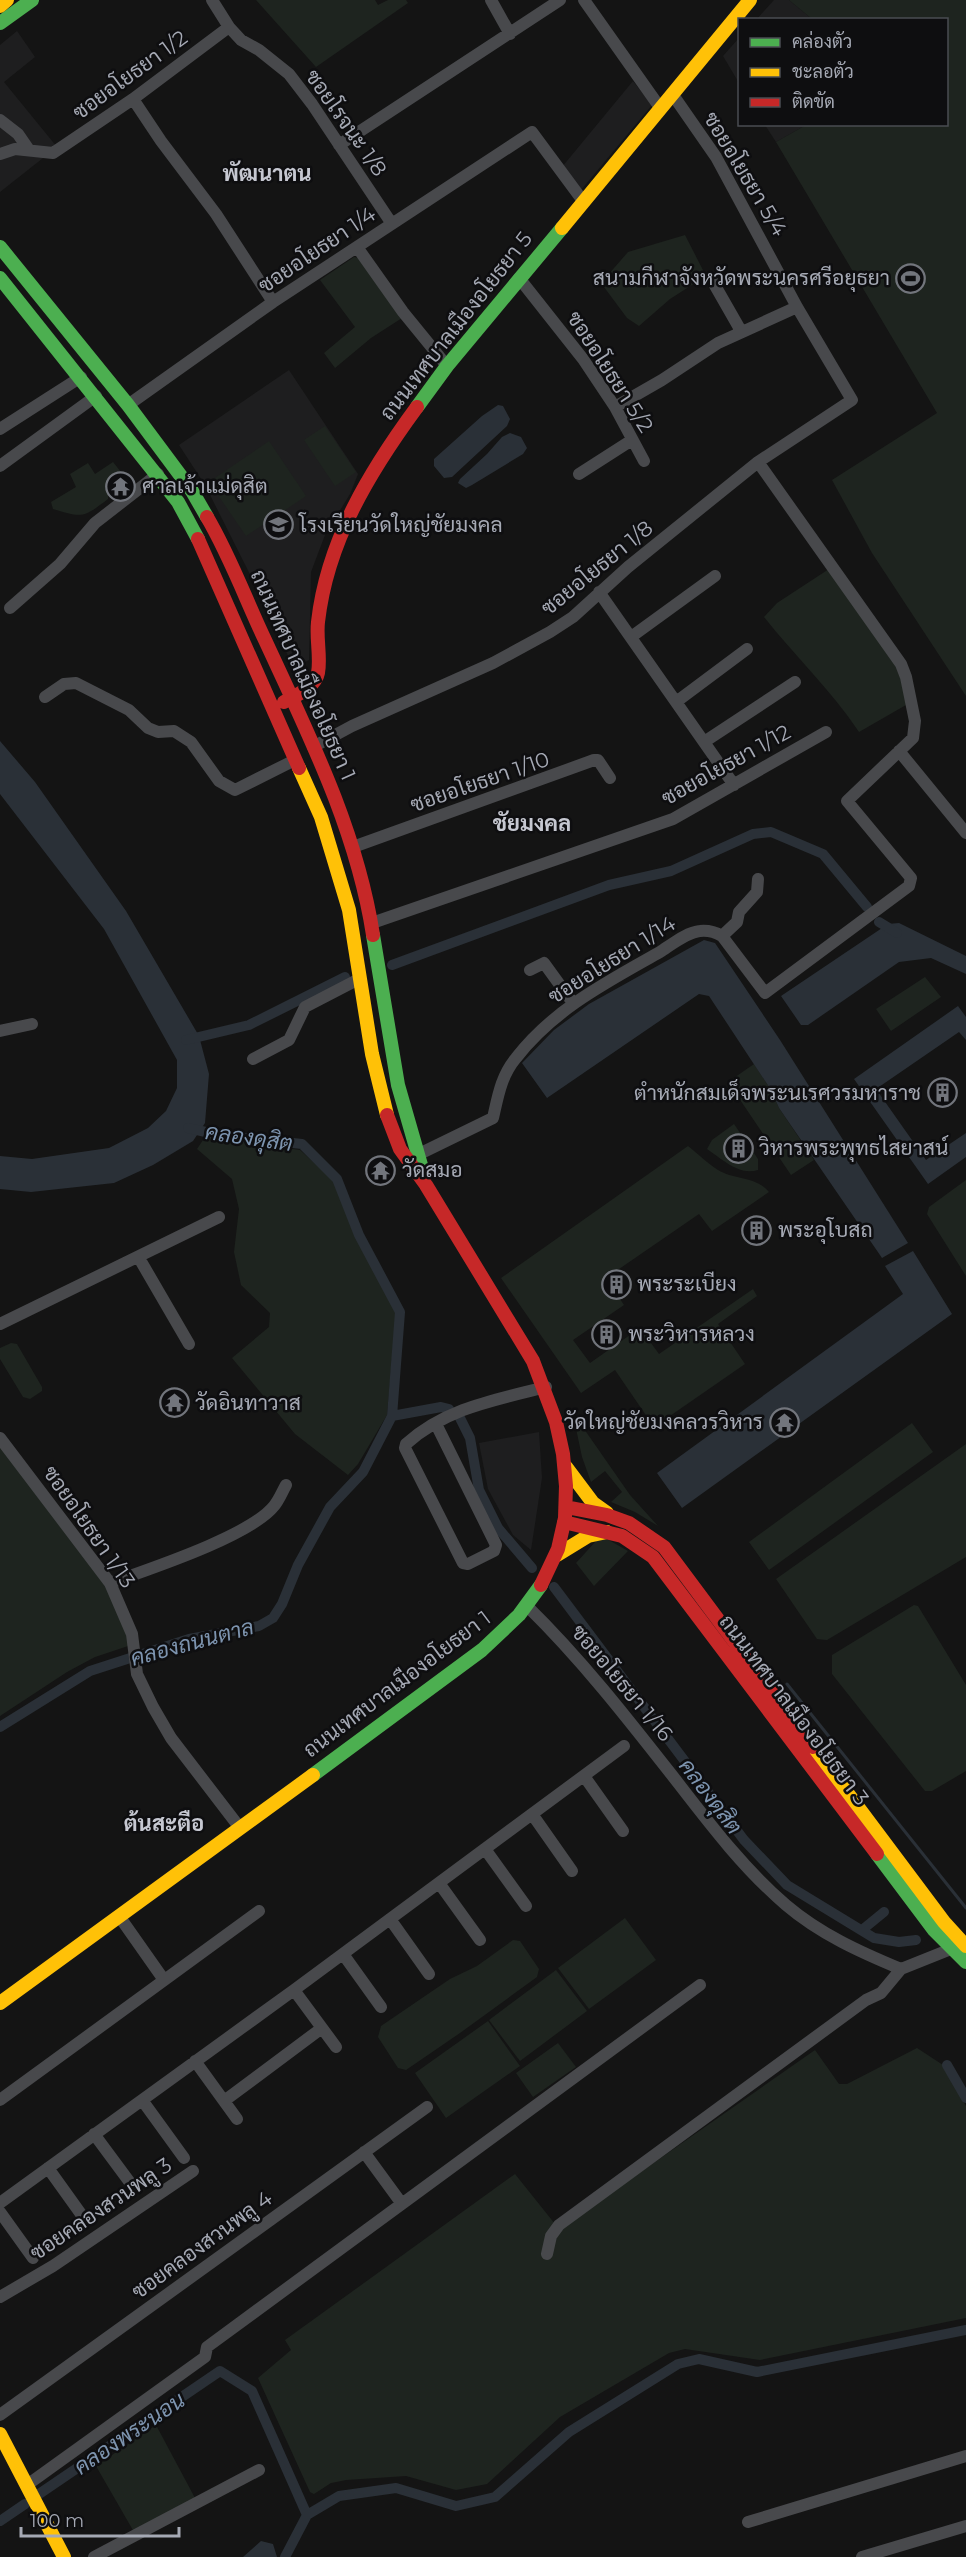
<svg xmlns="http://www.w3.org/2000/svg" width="966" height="2557" font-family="Montserrat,Sarabun,sans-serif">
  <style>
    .built { fill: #1e1e1f }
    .green { fill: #1e241f }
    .water { fill: #2a3037 }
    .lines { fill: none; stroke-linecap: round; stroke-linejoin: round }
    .stream { stroke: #2a3037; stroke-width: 3 }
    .canal { stroke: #2a3037; stroke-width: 10 }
    .street { stroke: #48494c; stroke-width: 12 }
    .fast { stroke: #4caf50; stroke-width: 14 }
    .slow { stroke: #ffc107; stroke-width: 14 }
    .jam { stroke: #c62828; stroke-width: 14 }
    .labels { text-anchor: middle; stroke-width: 5; stroke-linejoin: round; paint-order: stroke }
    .street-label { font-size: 21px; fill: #a5a9b4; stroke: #0e0e10 }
    .poi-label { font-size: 21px; fill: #a5a9b4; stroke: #0e0e10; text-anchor: start }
    .neighbourhood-label { font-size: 22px; font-weight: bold; fill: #c6c8d1; stroke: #0e0e10 }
    .water-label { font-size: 22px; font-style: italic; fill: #7d94af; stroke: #0e0e10 }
  </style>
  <rect width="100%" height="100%" fill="#141414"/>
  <path class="built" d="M774 0H789L812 19 756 20Z
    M17 31 35 57 4 82 57 147 0 192V45Z
    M739 38V83L723 56Z
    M633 81 652 105 581 190 562 167Z
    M765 125H806L776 142Z
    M289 370 358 474 350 494 325 535 311 572 309 660 293 668 274 622 205 485 179 445Z
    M539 1432 542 1478 531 1550 513 1535 488 1489 479 1443Z"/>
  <path class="green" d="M256 0H375L378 5 388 0H406L408 3 316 67Z
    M789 0H966V696L872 553 832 480 937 413 776 142 806 125 946 124V20L812 19Z
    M685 235 706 276 670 299 639 326 627 318 601 283 628 252Z
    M354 257 359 258 402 318 371 338 335 368 324 353 355 327 320 280Z
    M325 426 356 472 335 486 304 440Z
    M269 441 306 496 246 536 209 482Z
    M113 462 125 477 108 489V499C83 518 83 518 53 509L51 502 76 487 70 474 88 463 95 474Z
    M829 569 897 667 904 685 906 705 859 732C831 690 795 656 764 617L777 603Z
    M925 977 941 997 891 1031 876 1009Z
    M754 1064 771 1090 779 1108 814 1160 791 1175 728 1082Z
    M734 1124 758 1159V1170C739 1176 722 1159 707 1149L712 1140Z
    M205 1137 300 1150 334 1181 356 1235 396 1312 387 1415 358 1464 348 1475 295 1434 232 1358 269 1327 270 1313 241 1285 234 1252 239 1209 232 1179 197 1149Z
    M688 1146C697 1153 707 1163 718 1170 734 1180 756 1176 769 1192L712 1231 699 1214 606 1278 624 1305 573 1340 590 1363 640 1328 659 1354 753 1289 757 1296 718 1324 745 1364 654 1427 615 1370 581 1393 501 1278Z
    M966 1180V1276L927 1214 929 1207Z
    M11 1343 17 1344 42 1387V1391L30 1399 23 1397 0 1359V1348Z
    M574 1419 582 1426 630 1495 658 1526 635 1512 611 1502 622 1492 605 1471 591 1482 582 1457Z
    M912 1423 933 1452 769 1570 749 1542Z
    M966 1444V1557L827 1640 817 1639 776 1579Z
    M0 1446 107 1585 131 1645 95 1657 67 1672 0 1716Z
    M607 1539 628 1551 594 1586 576 1563 596 1541Z
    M914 1605 918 1606 966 1685V1771L932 1791H925L832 1674V1655Z
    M625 1918 656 1960 589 2009 558 1968Z
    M513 1940 520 1941 539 1969 537 1977 460 2033 406 2070 398 2068 378 2037 381 2026 450 1979 477 1966Z
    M556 1970 587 2011 520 2061 489 2020Z
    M488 2021 520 2066 446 2118 415 2073Z
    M558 2043 576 2067 533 2097 516 2073Z
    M917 2048 943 2065 966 2106V2318L760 2360 685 2349 669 2353 560 2417 487 2484 456 2490 406 2476 346 2480 331 2483 314 2494 310 2492 258 2378 291 2350 285 2340 515 2174 559 2229 815 2050 839 2084H847Z
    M156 2425 195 2498 134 2532 96 2466Z"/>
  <path class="water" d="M498 405 503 406 510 419 507 426 452 477 444 478 434 466V459L482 416Z
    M510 433 521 437 527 448 523 454 472 485 466 488 458 483 460 479 487 454 502 437Z
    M0 741 35 782 126 911 199 1036 209 1074 205 1123 193 1141 153 1165 114 1183 31 1192 0 1189V1156L32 1159 109 1148 148 1128 166 1111 177 1088V1060L104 929 0 794Z
    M899 923 966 956V974L931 958 899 962 808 1025H801L781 996 888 924Z
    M704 940 715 943 780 1040 908 1243 882 1258 779 1108 771 1090 709 996 699 994 547 1098 522 1063 554 1030 589 1004Z
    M958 1006 966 1017V1040L959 1032 876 1089 926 1160 966 1133V1157L928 1184 854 1079Z
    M913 1251 952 1314 682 1508 657 1473 903 1294 885 1266Z
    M261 2541 273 2544 277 2557H243Z"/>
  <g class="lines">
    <path class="stream" d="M787 1684 966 1908"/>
    <path class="canal" d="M879 922 897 933
      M392 965 609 885 671 871 753 834 771 832 823 854 867 907
      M186 1040 249 1025 345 977
      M392 1416 441 1407 449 1409
      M460 1418 470 1438 479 1490 498 1528 532 1568
      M554 1587 744 1840 787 1885 874 1938 899 1942 916 1940
      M0 1727 90 1671 189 1639 259 1626 273 1618 282 1604 298 1565 330 1507 363 1472 392 1416 400 1312 359 1235 337 1179 302 1144 219 1135 188 1128
      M862 1930 884 1912
      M947 2065 966 2098
      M39 2494 220 2371 252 2391 307 2515
      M0 2521 25 2504
      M285 2557 307 2515 339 2496 396 2488 456 2506 495 2497 569 2432 678 2364 699 2359 757 2372 966 2330"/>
    <path class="street" d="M212 0 229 27 241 40 259 50 289 74 312 104 392 224
      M491 0 510 34
      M584 0 661 109
      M133 99 161 141 216 214 273 302
      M0 120 18 134 29 150
      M339 145 560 0
      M0 154 15 149 53 153 133 99 229 27
      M357 247 403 312 447 366
      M519 278 583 359 615 407 644 461
      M713 282 741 331
      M128 405 273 302 532 132 583 201
      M615 407 662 380 718 343 797 307
      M0 429 81 377
      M0 466 96 396
      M579 474 632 440
      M599 592 734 785
      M10 608 60 564 95 523 158 474
      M631 637 715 576
      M45 697 64 684 76 683 129 710 148 728 158 732 174 731 191 742 219 781 235 790 295 760
      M676 702 747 649
      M704 742 795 682
      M313 747 352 726 493 663 550 632 573 617 628 567 758 462 852 400 797 307 716 157 673 95
      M899 751 966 833
      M353 847 594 760H598L610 778
      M372 923 673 819 826 732
      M722 936 737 922 739 912 757 892 758 879
      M530 970 544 963 573 1003
      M0 1031 32 1024
      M253 1059 289 1040 305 1007 359 979
      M411 1158 493 1118C498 1096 501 1076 516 1058 554 1009 607 982 660 952 671 945 687 932 700 931 709 930 715 932 722 936L765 993 909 886 911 878 847 801 913 738 915 721 906 677 901 664 758 462
      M139 1258 189 1344
      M0 1324 219 1217
      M436 1424 496 1545 494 1551 468 1564 463 1563 405 1448 406 1444C446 1408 495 1400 546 1387
      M0 1438 110 1583 132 1634 137 1674 153 1707 171 1738 240 1828
      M110 1583C149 1569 250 1536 274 1506 279 1500 282 1492 286 1485
      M527 1606C582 1660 628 1719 675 1779 709 1823 743 1868 786 1905 820 1934 860 1952 901 1969
      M584 1776 623 1831
      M532 1814 572 1871
      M485 1849 526 1906
      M439 1883 480 1940
      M119 1916 164 1980
      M390 1919 429 1974
      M343 1954 381 2007
      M294 1990 336 2047
      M195 2061 237 2119
      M0 2100 259 1911
      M142 2100 184 2158
      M224 2101 322 2028
      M94 2134 134 2188
      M364 2152 402 2204
      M48 2168 86 2221
      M0 2203 294 1990 624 1746
      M0 2212 33 2258
      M547 2254 551 2236 559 2225 866 2000 881 1993 901 1969 951 1949
      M0 2297 53 2266 193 2171
      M0 2415 427 2107
      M27 2485 205 2357 207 2347 700 1985
      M748 2522 966 2456
      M94 2557 259 2470
      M862 2557 966 2526"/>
    <path class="fast" d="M0 23 32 0
      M0 247 128 405 192 491 207 517
      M0 278 178 502 198 539
      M417 407 447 366 562 228
      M373 935 398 1085 423 1172
      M313 1775 482 1650 519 1615 541 1585
      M877 1854 934 1930 966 1962"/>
    <path class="slow" d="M0 6 7 0
      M562 228 750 0
      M299 768 321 817 349 910 372 1054 387 1115
      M566 1467 593 1503 607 1513
      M557 1555 588 1536 607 1532
      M813 1747 944 1922 966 1946
      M0 2003 313 1775
      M0 2434 64 2557"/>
    <path class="jam" d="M207 517C230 556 246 600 265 640 309 735 357 831 373 935
      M198 539 299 768
      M284 702C296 695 315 688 318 673 321 657 316 639 318 622 327 541 370 471 417 407
      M387 1115 400 1149 426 1185 533 1361 556 1422 563 1454 566 1486 565 1518 558 1549 541 1585
      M566 1507 607 1515 629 1523 664 1547 813 1747
      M564 1522 622 1536 653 1557 877 1854"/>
  </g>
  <defs>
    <symbol id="stadium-ring" viewBox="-11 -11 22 22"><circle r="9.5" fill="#0e0e10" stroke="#72757c" stroke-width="1.5"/><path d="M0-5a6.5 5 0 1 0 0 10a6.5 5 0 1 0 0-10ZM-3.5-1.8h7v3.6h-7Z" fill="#72757c"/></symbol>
    <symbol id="temple-ring" viewBox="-11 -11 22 22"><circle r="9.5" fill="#0e0e10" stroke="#72757c" stroke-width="1.5"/><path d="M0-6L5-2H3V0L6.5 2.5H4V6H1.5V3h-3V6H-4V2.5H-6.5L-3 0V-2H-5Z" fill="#72757c"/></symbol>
    <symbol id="school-ring" viewBox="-11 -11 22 22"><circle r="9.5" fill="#0e0e10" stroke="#72757c" stroke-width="1.5"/><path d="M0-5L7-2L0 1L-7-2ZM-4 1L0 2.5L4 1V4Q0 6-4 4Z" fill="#72757c"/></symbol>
    <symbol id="building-ring" viewBox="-11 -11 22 22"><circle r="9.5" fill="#0e0e10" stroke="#72757c" stroke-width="1.5"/><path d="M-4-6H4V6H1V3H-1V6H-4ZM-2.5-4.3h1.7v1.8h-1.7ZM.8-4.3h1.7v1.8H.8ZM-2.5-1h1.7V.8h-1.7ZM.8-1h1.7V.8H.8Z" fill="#72757c"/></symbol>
  </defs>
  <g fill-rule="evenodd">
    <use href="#stadium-ring" x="894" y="262" width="33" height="33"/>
    <use href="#temple-ring" x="104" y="470" width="33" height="33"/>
    <use href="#school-ring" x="262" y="508" width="33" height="33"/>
    <use href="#building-ring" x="926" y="1076" width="33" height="33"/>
    <use href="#building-ring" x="722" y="1132" width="33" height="33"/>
    <use href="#temple-ring" x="364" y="1154" width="33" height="33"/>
    <use href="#building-ring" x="740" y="1214" width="33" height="33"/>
    <use href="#building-ring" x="600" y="1268" width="33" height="33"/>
    <use href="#building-ring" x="590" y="1318" width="33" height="33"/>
    <use href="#temple-ring" x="158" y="1386" width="33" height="33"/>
    <use href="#temple-ring" x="768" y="1406" width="33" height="33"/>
  </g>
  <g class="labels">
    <g class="street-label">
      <text transform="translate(130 75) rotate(-36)" y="7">ซอยอโยธยา 1/2</text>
      <text transform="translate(346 123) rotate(55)" y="7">ซอยโรจนะ 1/8</text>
      <text transform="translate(745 174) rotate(59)" y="7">ซอยอโยธยา 5/4</text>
      <text transform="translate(317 250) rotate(-34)" y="7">ซอยอโยธยา 1/4</text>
      <text transform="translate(456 326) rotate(-52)" y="7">ถนนเทศบาลเมืองอโยธยา 5</text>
      <text transform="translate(610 372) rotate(57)" y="7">ซอยอโยธยา 5/2</text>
      <text transform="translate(597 568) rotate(-39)" y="7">ซอยอโยธยา 1/8</text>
      <text transform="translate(303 675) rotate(66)" y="7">ถนนเทศบาลเมืองอโยธยา 1</text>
      <text transform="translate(726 765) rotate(-29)" y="7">ซอยอโยธยา 1/12</text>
      <text transform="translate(480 782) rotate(-19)" y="7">ซอยอโยธยา 1/10</text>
      <text transform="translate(612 960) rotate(-32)" y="7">ซอยอโยธยา 1/14</text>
      <text transform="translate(89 1527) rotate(55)" y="7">ซอยอโยธยา 1/13</text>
      <text transform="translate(622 1683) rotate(50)" y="7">ซอยอโยธยา 1/16</text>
      <text transform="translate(397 1684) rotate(-37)" y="7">ถนนเทศบาลเมืองอโยธยา 1</text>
      <text transform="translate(794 1710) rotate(53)" y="7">ถนนเทศบาลเมืองอโยธยา 3</text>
      <text transform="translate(101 2209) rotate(-34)" y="7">ซอยคลองสวนพลู 3</text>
      <text transform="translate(202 2245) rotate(-36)" y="7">ซอยคลองสวนพลู 4</text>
    </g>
    <g class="poi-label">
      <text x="890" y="285" text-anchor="end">สนามกีฬาจังหวัดพระนครศรีอยุธยา</text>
      <text x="142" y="493">ศาลเจ้าแม่ดุสิต</text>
      <text x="299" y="532">โรงเรียนวัดใหญ่ชัยมงคล</text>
      <text x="921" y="1100" text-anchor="end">ตำหนักสมเด็จพระนเรศวรมหาราช</text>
      <text x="759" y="1155">วิหารพระพุทธไสยาสน์</text>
      <text x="402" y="1177">วัดสมอ</text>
      <text x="778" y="1237">พระอุโบสถ</text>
      <text x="637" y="1291">พระระเบียง</text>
      <text x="628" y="1341">พระวิหารหลวง</text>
      <text x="195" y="1410">วัดอินทาวาส</text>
      <text x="763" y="1429" text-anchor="end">วัดใหญ่ชัยมงคลวรวิหาร</text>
    </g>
    <g class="neighbourhood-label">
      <text x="267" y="181">พัฒนาตน</text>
      <text x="532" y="831">ชัยมงคล</text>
      <text x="164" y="1831">ต้นสะตือ</text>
    </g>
    <g class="water-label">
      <text transform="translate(249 1137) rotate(8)" y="8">คลองดุสิต</text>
      <text transform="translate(192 1642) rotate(-15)" y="8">คลองถนนตาล</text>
      <text transform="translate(711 1796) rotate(53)" y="8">คลองดุสิต</text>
      <text transform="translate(129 2433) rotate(-34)" y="8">คลองพระนอน</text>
    </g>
  </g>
  <rect x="738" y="18" width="210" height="108" fill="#0e0e10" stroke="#4a4c52" stroke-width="1.5"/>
  <rect x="750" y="38" width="30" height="9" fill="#4caf50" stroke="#4a4c52" stroke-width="1.5"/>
  <text x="792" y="48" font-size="18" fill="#a5a9b4">คล่องตัว</text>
  <rect x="750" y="68" width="30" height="9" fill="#ffc107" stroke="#4a4c52" stroke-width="1.5"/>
  <text x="792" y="78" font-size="18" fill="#a5a9b4">ชะลอตัว</text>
  <rect x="750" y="98" width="30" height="9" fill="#c62828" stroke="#4a4c52" stroke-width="1.5"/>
  <text x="792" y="108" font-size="18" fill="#a5a9b4">ติดขัด</text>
  <path d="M21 2527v9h158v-9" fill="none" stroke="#a5a9b4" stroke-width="3"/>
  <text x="30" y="2527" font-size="18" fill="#a5a9b4" stroke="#0e0e10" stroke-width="4.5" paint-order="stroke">100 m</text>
</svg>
